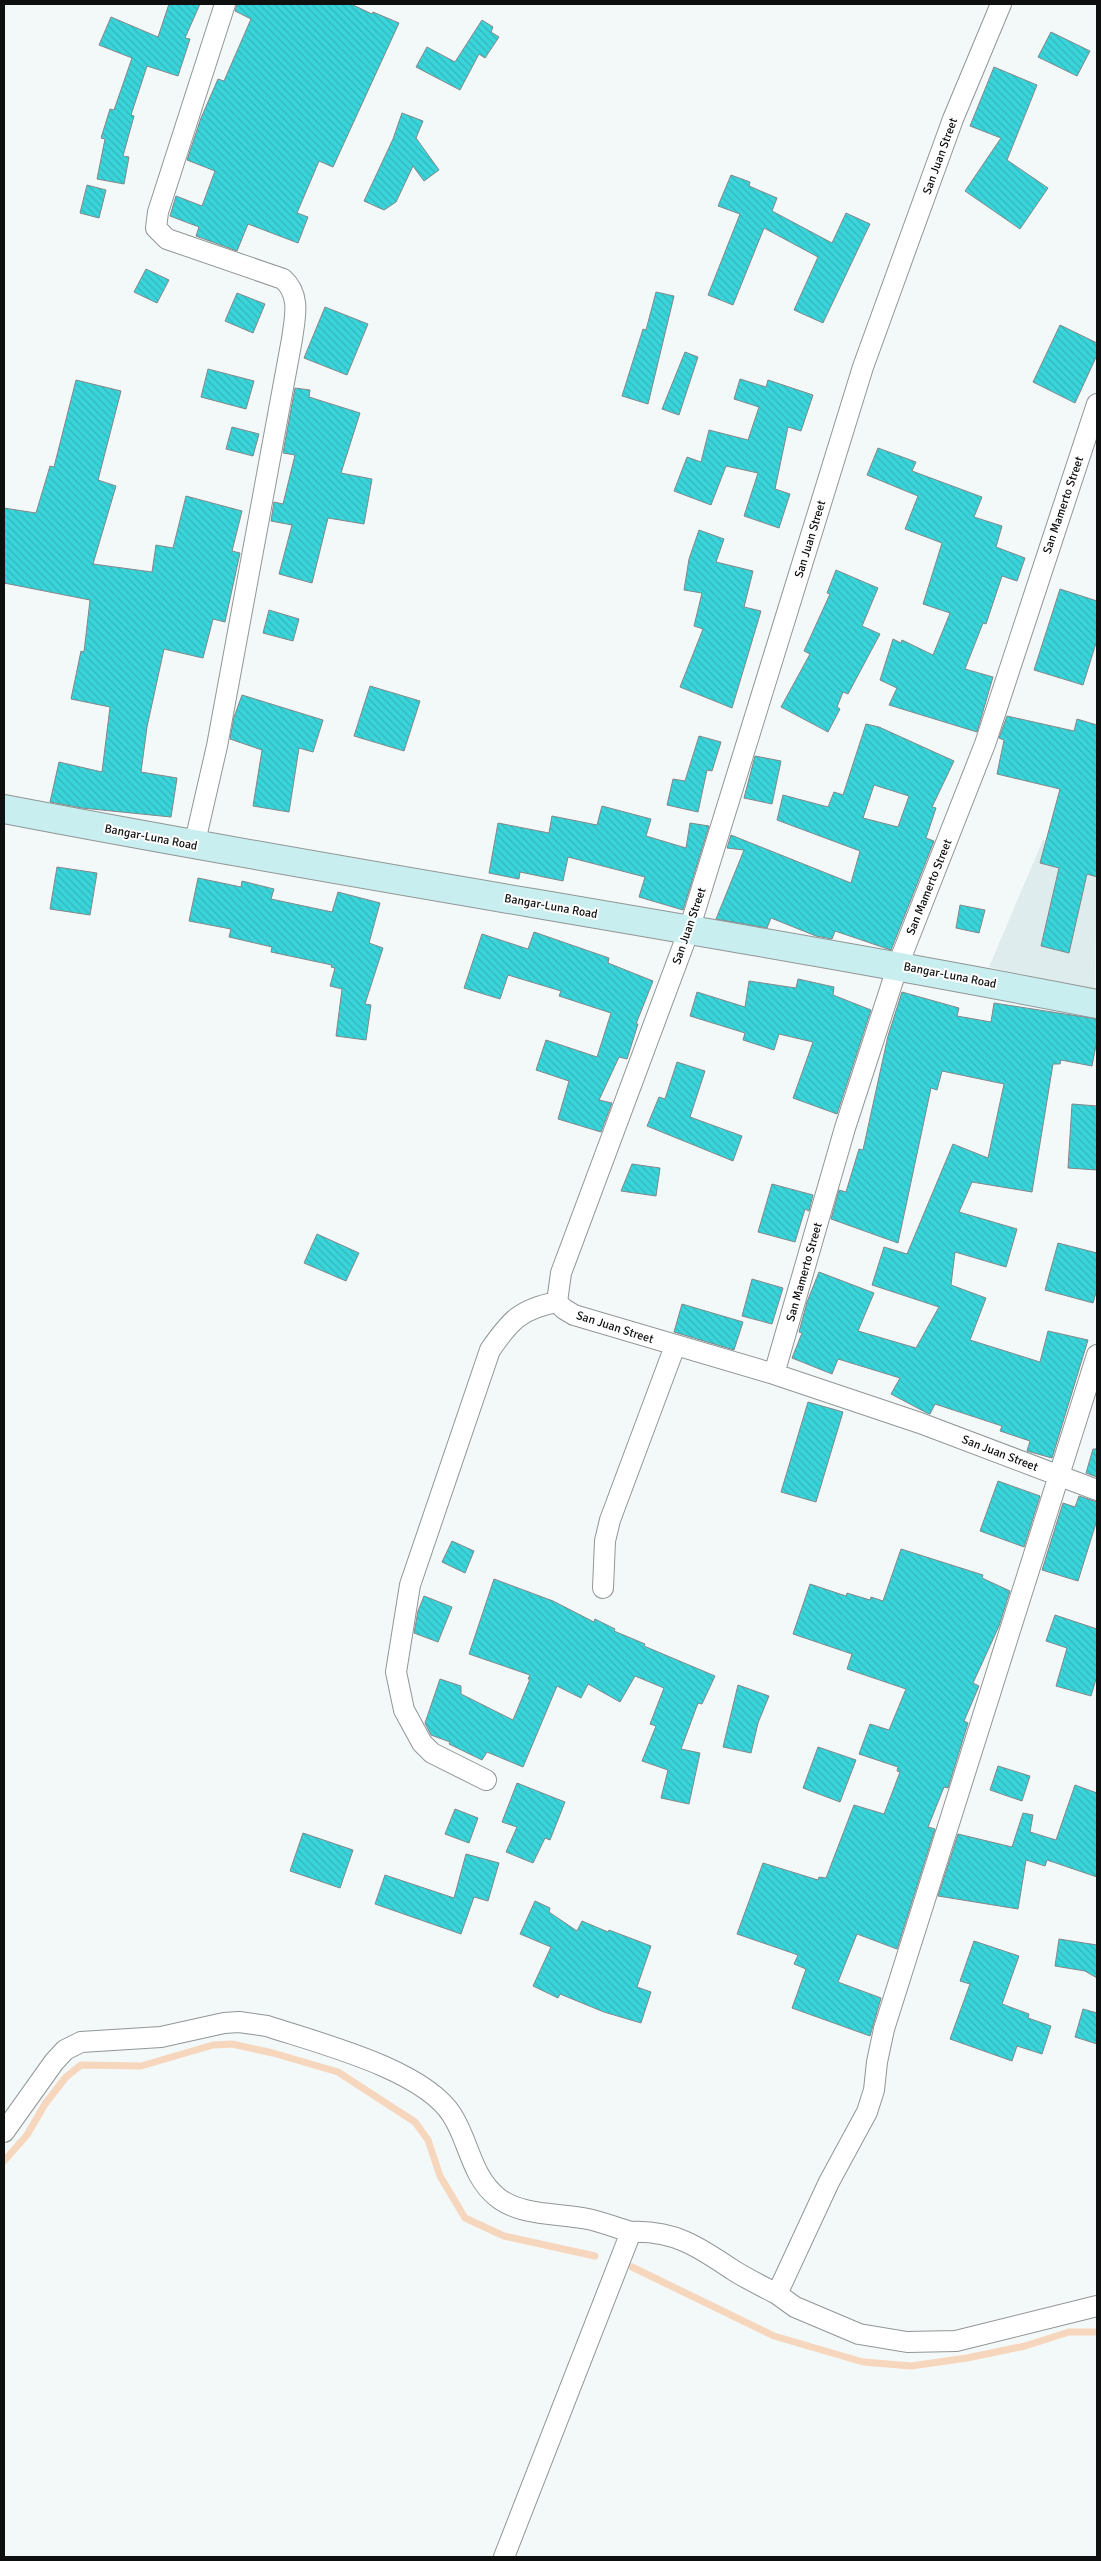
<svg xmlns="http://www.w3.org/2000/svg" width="1101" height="2561" font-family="Signika,sans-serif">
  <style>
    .built { fill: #deeced }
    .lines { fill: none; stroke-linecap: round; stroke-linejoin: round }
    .stream { stroke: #f6d6bc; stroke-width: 7 }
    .building { fill: url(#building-back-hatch); stroke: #838788; fill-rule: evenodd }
    .street-casing { stroke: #919696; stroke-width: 22 }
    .secondary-casing { stroke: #919696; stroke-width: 30 }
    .street { stroke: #fff; stroke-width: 20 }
    .secondary { stroke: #c8eeef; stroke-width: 28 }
    .labels { text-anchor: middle; stroke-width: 4; stroke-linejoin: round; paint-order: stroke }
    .street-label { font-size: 12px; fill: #0e1010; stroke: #fff }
  </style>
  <defs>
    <pattern id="building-back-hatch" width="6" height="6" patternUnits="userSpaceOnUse" patternTransform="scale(1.25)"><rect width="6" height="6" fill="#3ad5db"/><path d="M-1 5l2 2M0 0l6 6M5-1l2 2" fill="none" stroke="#32b6bb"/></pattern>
  </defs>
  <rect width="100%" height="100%" fill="#f3f8f8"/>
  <path class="built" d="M1043 840 1097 852 1095 990 989 967Z"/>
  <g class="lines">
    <path class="stream" d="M4 2161 27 2135 45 2104 66 2077 81 2065 141 2066 213 2045 232 2044 273 2053 338 2072 415 2122 428 2140 440 2176 465 2218 504 2236 595 2256
      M632 2267 774 2336 863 2362 911 2366 967 2358 1025 2346 1069 2332H1097"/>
  </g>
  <path class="building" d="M169 4H200L185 38 190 39 178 76 147 66 131 115 134 116 123 156 129 157 124 184 97 179 105 139 101 138 110 109 114 110 132 58 99 45 111 17 158 37Z
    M237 4H351L372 14 373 12 399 23 333 167 319 161 297 213 308 217 298 243 248 224 237 251 196 236 199 227 170 216 176 196 202 206 215 171 187 160 201 118 218 79 224 81 251 19 235 11Z
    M482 20 493 27 491 32 499 37 485 58 479 54 460 90 416 67 427 47 455 62Z
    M1051 32 1090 51 1077 76 1038 57Z
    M994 67 1037 85 1007 160 1048 188 1020 229 965 191 1001 138 970 126Z
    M402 113 423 121 416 138 439 170 424 181 413 166 396 202 384 210 364 201 393 139Z
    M731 175 750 182 749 186 777 198 772 211 832 243 846 213 870 224 823 323 794 310 818 257 764 228 733 305 708 295 740 214 718 206Z
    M87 185 106 190 99 218 80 213Z
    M146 269 169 280 157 303 134 292Z
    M656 292 674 296 648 404 622 396 643 329 646 330Z
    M237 293 265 304 253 333 225 321Z
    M325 307 368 324 347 375 304 358Z
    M1060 325 1097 343V355L1075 403 1033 382Z
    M685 352 698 357 679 415 662 409Z
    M208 369 254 381 246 409 201 397Z
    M740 379 766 387 768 380 813 395 801 431 788 427 775 489 790 494 779 528 744 516 758 473 726 466 711 505 674 491 687 457 701 462 709 430 748 440 759 407 734 399Z
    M76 380 121 391 98 480 116 486 93 564 152 572 156 545 173 548 186 496 242 511 232 551 240 553 225 622 213 619 203 658 164 649 147 727 141 772 177 778 171 817 82 808 50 802 59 762 102 772 110 707 71 699 81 651 84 652 90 600 4 583V508L36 513 50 466 54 467Z
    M295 388 310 390 309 397 360 413 341 473 372 479 364 524 328 518 312 583 279 574 292 525 271 521 274 502 283 504 295 455 283 453Z
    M232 427 259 434 253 456 226 449Z
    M878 448 916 462 912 471 982 497 974 517 1002 526 996 547 1025 558 1017 581 1002 576 986 624 983 623 965 669 993 677 977 732 889 705 897 688 880 680 893 639 901 643 902 640 933 655 950 613 923 604 942 543 905 529 918 496 867 475Z
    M699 530 724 539 716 562 753 571 744 607 761 611 732 708 680 687 703 629 694 626 702 593 684 590 689 559Z
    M836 570 878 588 862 626 880 634 848 694 843 692 837 707 840 709 828 732 781 707 810 654 804 651 830 594 827 593Z
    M1060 589 1097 601V640L1083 685 1034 670Z
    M269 610 299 619 293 641 263 633Z
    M370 686 420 701 404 751 354 736Z
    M242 695 323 720 313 752 299 748 289 812 253 806 262 750 230 739 234 717Z
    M1007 716 1074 731 1077 719 1097 725V877L1087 874 1069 953 1041 946 1059 868 1040 863 1060 789 997 774 1004 740 999 738Z
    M866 724 879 727 954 761 932 807 936 808 926 838 934 841 891 950 835 931 832 939 816 936 771 918 767 928 716 919 744 850 727 848 731 835 851 883 860 851 777 820 783 795 828 807 834 792 843 795ZM874 785 909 796 898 827 863 818Z
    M699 736 721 742 712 771 707 770 698 812 667 805 673 779 685 781Z
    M755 756 781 761 772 804 744 798Z
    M602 806 651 819 646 836 686 848 690 823 709 826 683 910 639 897 645 877 568 857 563 881 520 872 519 879 489 873 498 823 549 833 552 816 597 825Z
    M57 867 97 873 90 915 50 909Z
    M198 878 241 887 242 881 274 889 271 899 332 912 338 892 380 903 369 943 383 948 365 1004 371 1005 366 1040 336 1036 342 989 330 986 335 968 331 967 332 965 271 952 272 947 229 937 231 929 189 921Z
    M960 905 985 910 979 933 956 928Z
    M534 932 609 958 608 963 653 981 636 1024H638L627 1059 619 1057 599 1100 612 1103 601 1132 558 1119 569 1081 536 1070 546 1040 597 1057 611 1013 559 996 561 991 508 975 500 999 464 988 482 934 528 949Z
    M798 979 834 987 833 995 871 1010 837 1114 793 1098 813 1042 779 1034 774 1050 743 1040 745 1033 690 1016 697 992 745 1007 749 981 796 988Z
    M902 992 959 1008 957 1016 991 1022 994 1003 1097 1019V1040L1092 1066 1061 1060 1060 1064H1053L1032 1192 972 1182 959 1212 1017 1229 1006 1267 955 1252 951 1285 986 1298 970 1340 1040 1362 1048 1331 1088 1340 1052 1458 1027 1451 1030 1441 1000 1431 1002 1426 935 1404 930 1414 927 1413 891 1394 900 1378 838 1359 832 1374 792 1358 802 1333 799 1332 807 1302 819 1272 874 1293 858 1331 916 1348 939 1307 872 1285 884 1247 907 1254 953 1144 988 1158 1004 1084 942 1071 937 1090 931 1088 898 1243 831 1219 839 1190 846 1192 859 1149 863 1150 888 1036Z
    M677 1062 705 1071 690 1117 742 1136 733 1161 647 1126 659 1097 665 1099Z
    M1072 1104 1097 1106V1170L1068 1168Z
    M632 1164 660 1168 656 1196 621 1191Z
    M772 1184 813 1195 809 1211 805 1209 795 1242 758 1232Z
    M317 1234 359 1253 346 1281 304 1263Z
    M1058 1243 1097 1253V1289L1093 1303 1045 1290Z
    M752 1279 783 1288 772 1324 742 1316Z
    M682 1304 743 1322 734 1350 674 1332Z
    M808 1402 843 1412 816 1502 781 1492Z
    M1093 1449H1097V1477L1086 1473Z
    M998 1481 1040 1496 1024 1547 980 1531Z
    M1079 1496 1097 1502V1520L1078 1581 1042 1570 1063 1503 1075 1507Z
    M452 1541 474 1551 465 1573 442 1562Z
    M901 1549 983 1575 982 1578 1010 1591 999 1626 973 1683 979 1686 964 1721 968 1723 948 1788 944 1787 928 1827 935 1829 897 1949 857 1934 838 1982 881 1998 870 2036 792 2008 806 1969 794 1964 798 1955 737 1934 763 1863 818 1880 819 1877 826 1878 854 1805 884 1814 900 1772 897 1771 898 1767 859 1754 870 1724 889 1730 906 1689 847 1669 852 1654 793 1634 810 1584 846 1596 847 1593 870 1600 871 1597 883 1601Z
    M494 1579 553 1601 594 1622 595 1619 615 1629 614 1631 645 1644 644 1646 715 1676 702 1704 698 1703 681 1749 700 1753 689 1804 661 1798 668 1770 642 1761 656 1726 650 1724 664 1688 635 1676 620 1702 588 1684 581 1698 557 1686 523 1767 487 1752 482 1760 449 1744 450 1742 431 1735 425 1723 440 1679 461 1686V1694L513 1720 530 1679H528L530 1675 469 1654Z
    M424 1596 452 1607 438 1642 414 1633 418 1611Z
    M1055 1615 1097 1629V1676L1091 1696 1056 1686 1067 1648 1046 1641Z
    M738 1685 769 1696 758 1723 751 1753 723 1747Z
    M818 1747 856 1760 840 1802 803 1788Z
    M998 1766 1030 1776 1022 1801 990 1790Z
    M517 1783 565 1802 550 1840 545 1838 533 1863 506 1852 517 1827 502 1822Z
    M1075 1785 1097 1793V1877L1047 1860 1045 1866 1026 1860 1018 1909 938 1896 958 1834 1012 1847 1023 1813 1033 1815 1030 1832 1056 1840Z
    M455 1809 478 1818 469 1843 445 1834Z
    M303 1833 353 1850 340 1888 290 1871Z
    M466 1854 499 1863 488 1901 474 1897 461 1934 375 1904 385 1875 454 1898Z
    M535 1901 550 1908 549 1912 577 1931 582 1921 608 1932 609 1930 651 1946 637 1987 651 1992 641 2023 604 2012 560 1994 558 1998 533 1986 551 1947 520 1934Z
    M1059 1939 1097 1945V1978L1085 1971 1055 1966Z
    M974 1941 1019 1956 1002 2004 1029 2014 1028 2018 1051 2026 1042 2054 1017 2046 1012 2061 950 2039 970 1984 960 1981Z
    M1083 2009 1097 2013V2044L1075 2037Z"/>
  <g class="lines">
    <defs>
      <path id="street" d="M1001 4 953 119 863 367 689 930 561 1273 557 1302 564 1309 574 1315 774 1374 920 1423 1097 1490
        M194 846 217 746 292 339C295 317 301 295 283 279L167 239 156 228 158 212 225 4
        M774 1374 845 1128 898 965 985 744 1097 404
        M603 1588 605 1541 610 1520 675 1346
        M486 1780 432 1753 422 1743 404 1710 396 1672 410 1585 490 1350C510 1321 520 1309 557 1302
        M4 2132 54 2062 65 2050 81 2042 161 2037 224 2023 239 2022 267 2026C318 2043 423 2069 452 2115 469 2141 471 2176 497 2197 520 2216 559 2213 588 2219 602 2222 617 2228 631 2232
        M777 2294 795 2307 859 2334 907 2342 956 2341 1097 2306
        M504 2557 631 2232C674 2230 699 2247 733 2270 747 2279 762 2286 777 2294L829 2182 867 2112 874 2090 877 2062 884 2029 1097 1355"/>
      <path id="secondary" d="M4 809C367 879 734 933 1097 1004"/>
    </defs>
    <use href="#street" class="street-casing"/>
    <use href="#secondary" class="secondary-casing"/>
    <use href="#street" class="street"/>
    <use href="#secondary" class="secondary"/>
  </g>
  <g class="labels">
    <g class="street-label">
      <text transform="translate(940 156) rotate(-70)" y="4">San Juan Street</text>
      <text transform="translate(1063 505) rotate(-71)" y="4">San Mamerto Street</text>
      <text transform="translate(810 539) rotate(-73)" y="4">San Juan Street</text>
      <text transform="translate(151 837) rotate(11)" y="4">Bangar-Luna Road</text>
      <text transform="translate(929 887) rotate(-68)" y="4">San Mamerto Street</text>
      <text transform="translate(551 906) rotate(10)" y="4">Bangar-Luna Road</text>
      <text transform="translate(689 926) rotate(-71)" y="4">San Juan Street</text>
      <text transform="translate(950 975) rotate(11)" y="4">Bangar-Luna Road</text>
      <text transform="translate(804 1272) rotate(-74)" y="4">San Mamerto Street</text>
      <text transform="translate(615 1327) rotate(18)" y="4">San Juan Street</text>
      <text transform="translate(1000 1453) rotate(21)" y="4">San Juan Street</text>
    </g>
  </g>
  <rect width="1101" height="2561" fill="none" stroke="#0e1010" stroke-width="10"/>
</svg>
